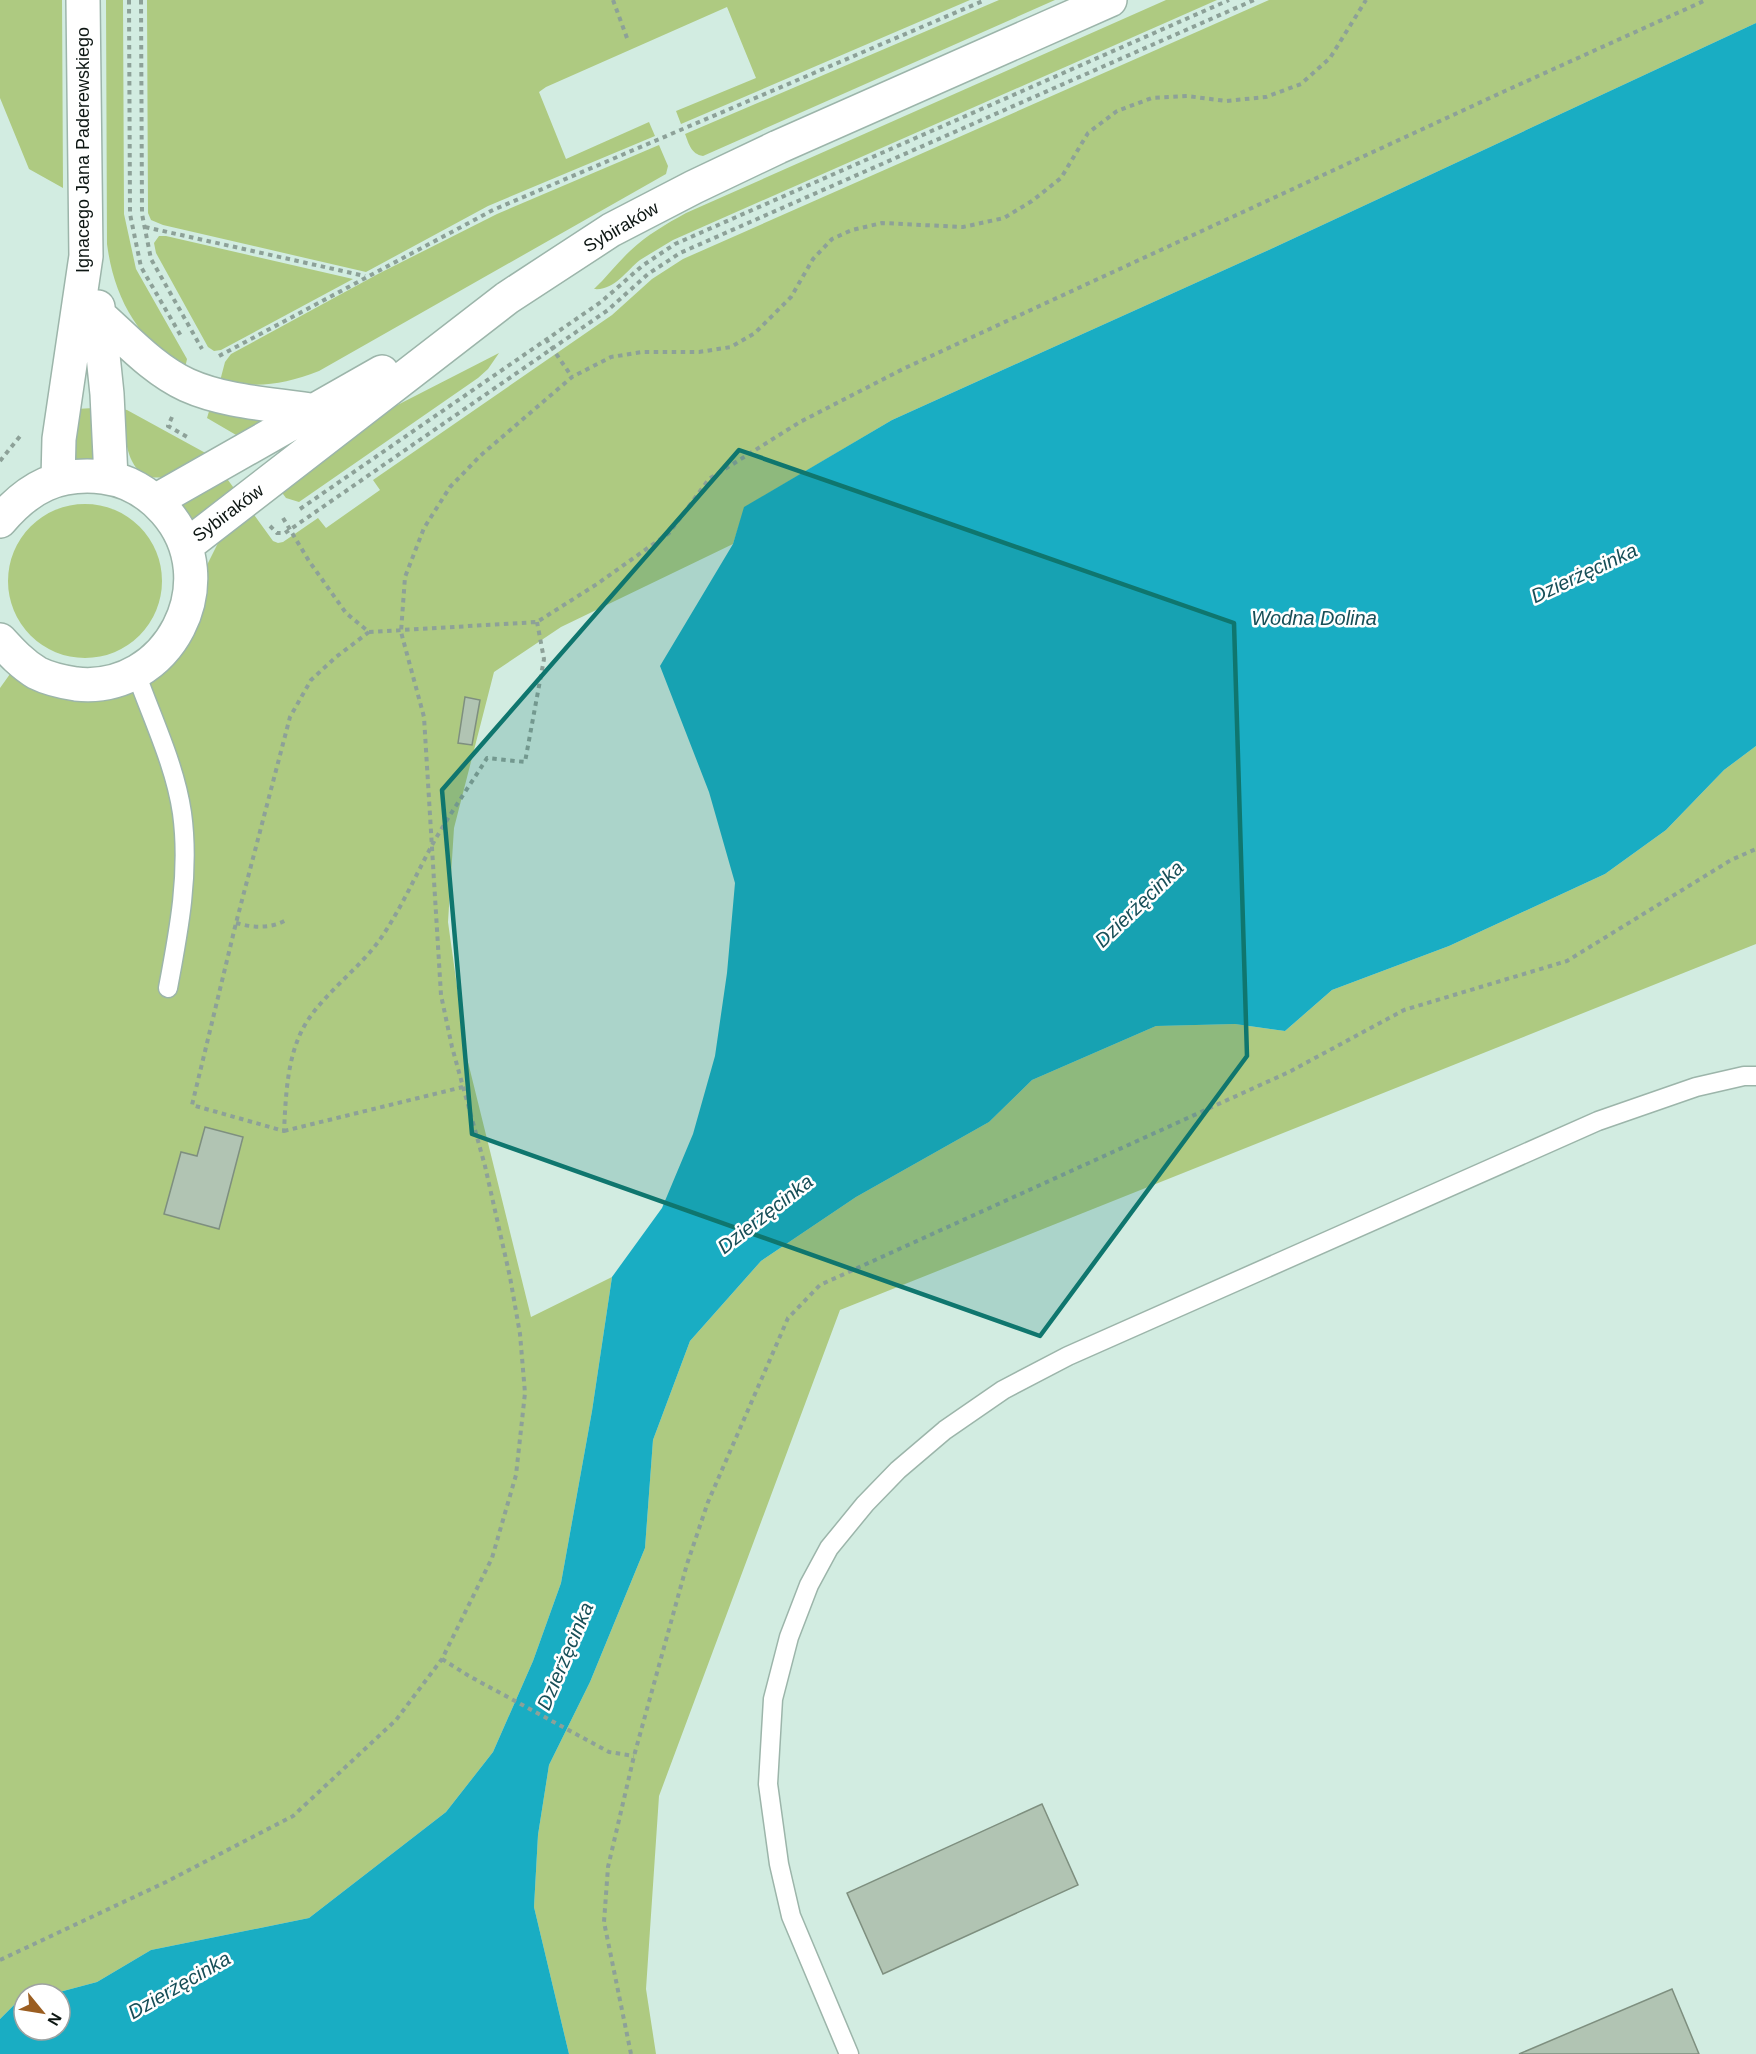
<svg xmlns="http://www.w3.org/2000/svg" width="1756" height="2054" font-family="Arial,sans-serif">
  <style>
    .green { fill: #aeca81 }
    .water { fill: #19adc3 }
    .building { fill: #b1c4b3; stroke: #7e8f7f; stroke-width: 1.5 }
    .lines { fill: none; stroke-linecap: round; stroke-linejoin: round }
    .lane-casing { stroke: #9cb5aa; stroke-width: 21 }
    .secondary-casing { stroke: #9cb5aa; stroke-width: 36 }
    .path { stroke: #8da198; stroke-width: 4; stroke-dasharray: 4.5 4.5; stroke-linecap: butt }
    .lane { stroke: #fff; stroke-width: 18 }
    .secondary { stroke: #fff; stroke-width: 33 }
    .marked { fill: #0f766e; fill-opacity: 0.2; stroke: #0f766e; stroke-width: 4.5; stroke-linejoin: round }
    .labels { text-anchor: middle; stroke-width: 5; stroke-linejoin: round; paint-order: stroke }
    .street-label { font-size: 18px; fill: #0d1613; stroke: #fff }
    .water-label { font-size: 20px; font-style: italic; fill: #184f58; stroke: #fff }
  </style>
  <rect width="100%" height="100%" fill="#d2ece1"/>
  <path class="green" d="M0 0H62L63 188 29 169 0 98Z
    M106 0H123L124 214 136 269 187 359 185 368C137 340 114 297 107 244Z
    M147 0H970L681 124 676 111 756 78 727 7 546 87 539 92 566 159 649 122 655 136 488 206 366 272 163 225 151 220 148 213Z
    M999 0H1055L703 156C691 154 689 144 685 134Z
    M1166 0H1217L673 240C662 247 651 253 640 260 626 271 614 291 594 289 607 277 617 263 630 251 647 235 666 224 686 213Z
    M1269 0H1756V23L1273 248 892 420 745 507 733 544 561 627 494 672 454 828 448 922 467 1058 531 1317 612 1277 592 1411 561 1583 533 1661 493 1752 446 1812 309 1918 151 1950 97 1982 52 1994H24V2002L15 2004 0 2019V688L10 674C49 699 76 705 121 695L206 567 219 541 252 512 273 541 278 543 283 542 318 518 326 528 380 490 373 480 612 315 652 279 683 259Z
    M659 145 668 166 666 174 319 371C283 385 258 388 220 381L225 362 231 354 378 274 497 214Z
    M159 236H166L353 279 221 350 214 351 208 347 156 253 154 243Z
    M499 353 488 369 478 378 299 502 286 498 280 490 374 417Z
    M94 408 95 460 73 459 76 409Z
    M210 408 273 413 243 439 207 418Z
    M122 409 127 410 211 456C198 463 183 473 169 476 126 487 125 438 122 409Z
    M225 476 236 491 192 523 179 505Z
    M8 581a77 77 0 1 1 154 0a77 77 0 1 1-154 0Z
    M1756 746V944L840 1310 659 1796 646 1989 656 2054H569L534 1907 538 1835 549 1765 590 1682 645 1548 653 1440 690 1341 761 1261 856 1197 989 1122 1032 1080 1156 1026 1235 1024 1285 1031 1332 990 1449 946 1605 874 1666 830 1724 770Z"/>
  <path class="water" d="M1756 23V746L1724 770 1666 830 1605 874 1449 946 1332 990 1285 1031 1235 1024 1156 1026 1032 1080 989 1122 856 1197 761 1261 690 1341 653 1440 645 1548 590 1682 549 1765 538 1835 534 1907 569 2054H0V2019L15 2004 24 2002V2030H60V1994H52L97 1982 151 1950 309 1918 446 1812 493 1752 533 1661 561 1583 592 1411 612 1277 662 1208 693 1134 715 1056 727 973 735 883 709 792 660 666 733 544 744 507 892 420 1273 248Z"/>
  <path class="building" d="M465 697 480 700 472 745 458 743Z
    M205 1127 243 1137 219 1229 164 1214 181 1152 197 1156Z
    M1042 1804 1078 1885 883 1974 847 1893Z
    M1672 1989 1699 2054H1519Z"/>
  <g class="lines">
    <defs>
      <path id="lane" d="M136 673C152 718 175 765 182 813 190 872 179 930 168 988
        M849 2054 791 1916 779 1864 768 1784 773 1699 789 1637 809 1585 829 1548 865 1504 898 1470 945 1430 1003 1390 1068 1356 1598 1121 1696 1087 1744 1076H1756"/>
      <path id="secondary" d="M98 307 107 394 111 478
        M101 317C127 340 154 370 187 385 227 403 275 404 317 411
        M58 479 59 439 86 256 83 0
        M155 501 382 372
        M0 521C29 487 58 472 103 477 127 480 149 493 165 511 227 581 169 694 76 684 63 682 49 679 37 673 22 664 11 652 0 640
        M186 546 507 298 611 230 694 187 778 147 1110 0"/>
    </defs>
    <use href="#lane" class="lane-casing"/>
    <use href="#secondary" class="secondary-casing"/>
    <path class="path" d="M129 0 130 214 141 267 181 336
      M141 0 142 214 151 259 202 349
      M613 0 627 38
      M145 227 365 276
      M546 339 572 377
      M219 356 493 210 985 0
      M172 417 168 426 189 438
      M0 461 21 435
      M300 509 601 302 642 266 675 244 1229 0
      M283 518 309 561 346 613 369 632 537 622 597 584 669 533 709 479 800 422 903 369 1505 91 1706 0
      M270 526 277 533H285L608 310 648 274 680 253 1254 0
      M369 632 336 657 311 680 290 717 236 923 192 1105 284 1131C286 1093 287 1049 310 1017 332 986 365 964 385 932 403 904 416 875 431 847 448 816 469 787 487 758L525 762 544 659 537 622
      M236 923C254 928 271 929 288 919
      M284 1131 463 1087
      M442 1659 469 1676 609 1752 634 1756
      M0 1960 166 1882 293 1816 396 1720 442 1659 492 1558 516 1475 525 1393 520 1334 510 1277 485 1166 452 1047 441 995 424 717 401 632 405 577 424 528 450 487 480 456 572 377 611 357 642 352H699L731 347 755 333 791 297 813 259 832 239 852 230 882 223 963 227 1004 218 1032 201 1061 178 1088 133 1117 111 1152 98 1187 96 1226 101 1266 97 1301 84 1330 58 1366 0
      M631 2054 604 1922 608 1867 634 1756 687 1564 708 1502 788 1318 820 1285 1289 1072 1404 1010 1567 961 1731 860 1756 849"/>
    <use href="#lane" class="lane"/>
    <use href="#secondary" class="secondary"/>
  </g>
  <path class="marked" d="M739 450 1234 623 1247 1056 1040 1336 472 1134 442 790Z"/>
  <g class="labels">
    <g class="street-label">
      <text transform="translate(83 150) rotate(-90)" y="6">Ignacego Jana Paderewskiego</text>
      <text transform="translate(621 227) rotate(-30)" y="6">Sybiraków</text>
      <text transform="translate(228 513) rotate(-37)" y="6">Sybiraków</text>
    </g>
    <g class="water-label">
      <text transform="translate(1584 573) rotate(-25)" y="7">Dzierżęcinka</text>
      <text x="1314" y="625">Wodna Dolina</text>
      <text transform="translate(1139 904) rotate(-44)" y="7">Dzierżęcinka</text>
      <text transform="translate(765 1214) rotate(-38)" y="7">Dzierżęcinka</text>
      <text transform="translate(565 1656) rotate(-67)" y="7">Dzierżęcinka</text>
      <text transform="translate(179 1985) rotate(-30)" y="7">Dzierżęcinka</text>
    </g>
  </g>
  <g transform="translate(42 2012) rotate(120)"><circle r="28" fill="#ffffff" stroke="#9ea2a1" stroke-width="1.5"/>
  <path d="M0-4.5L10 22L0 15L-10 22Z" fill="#9b5e21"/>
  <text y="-9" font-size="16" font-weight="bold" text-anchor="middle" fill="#0d1613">N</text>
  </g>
</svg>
